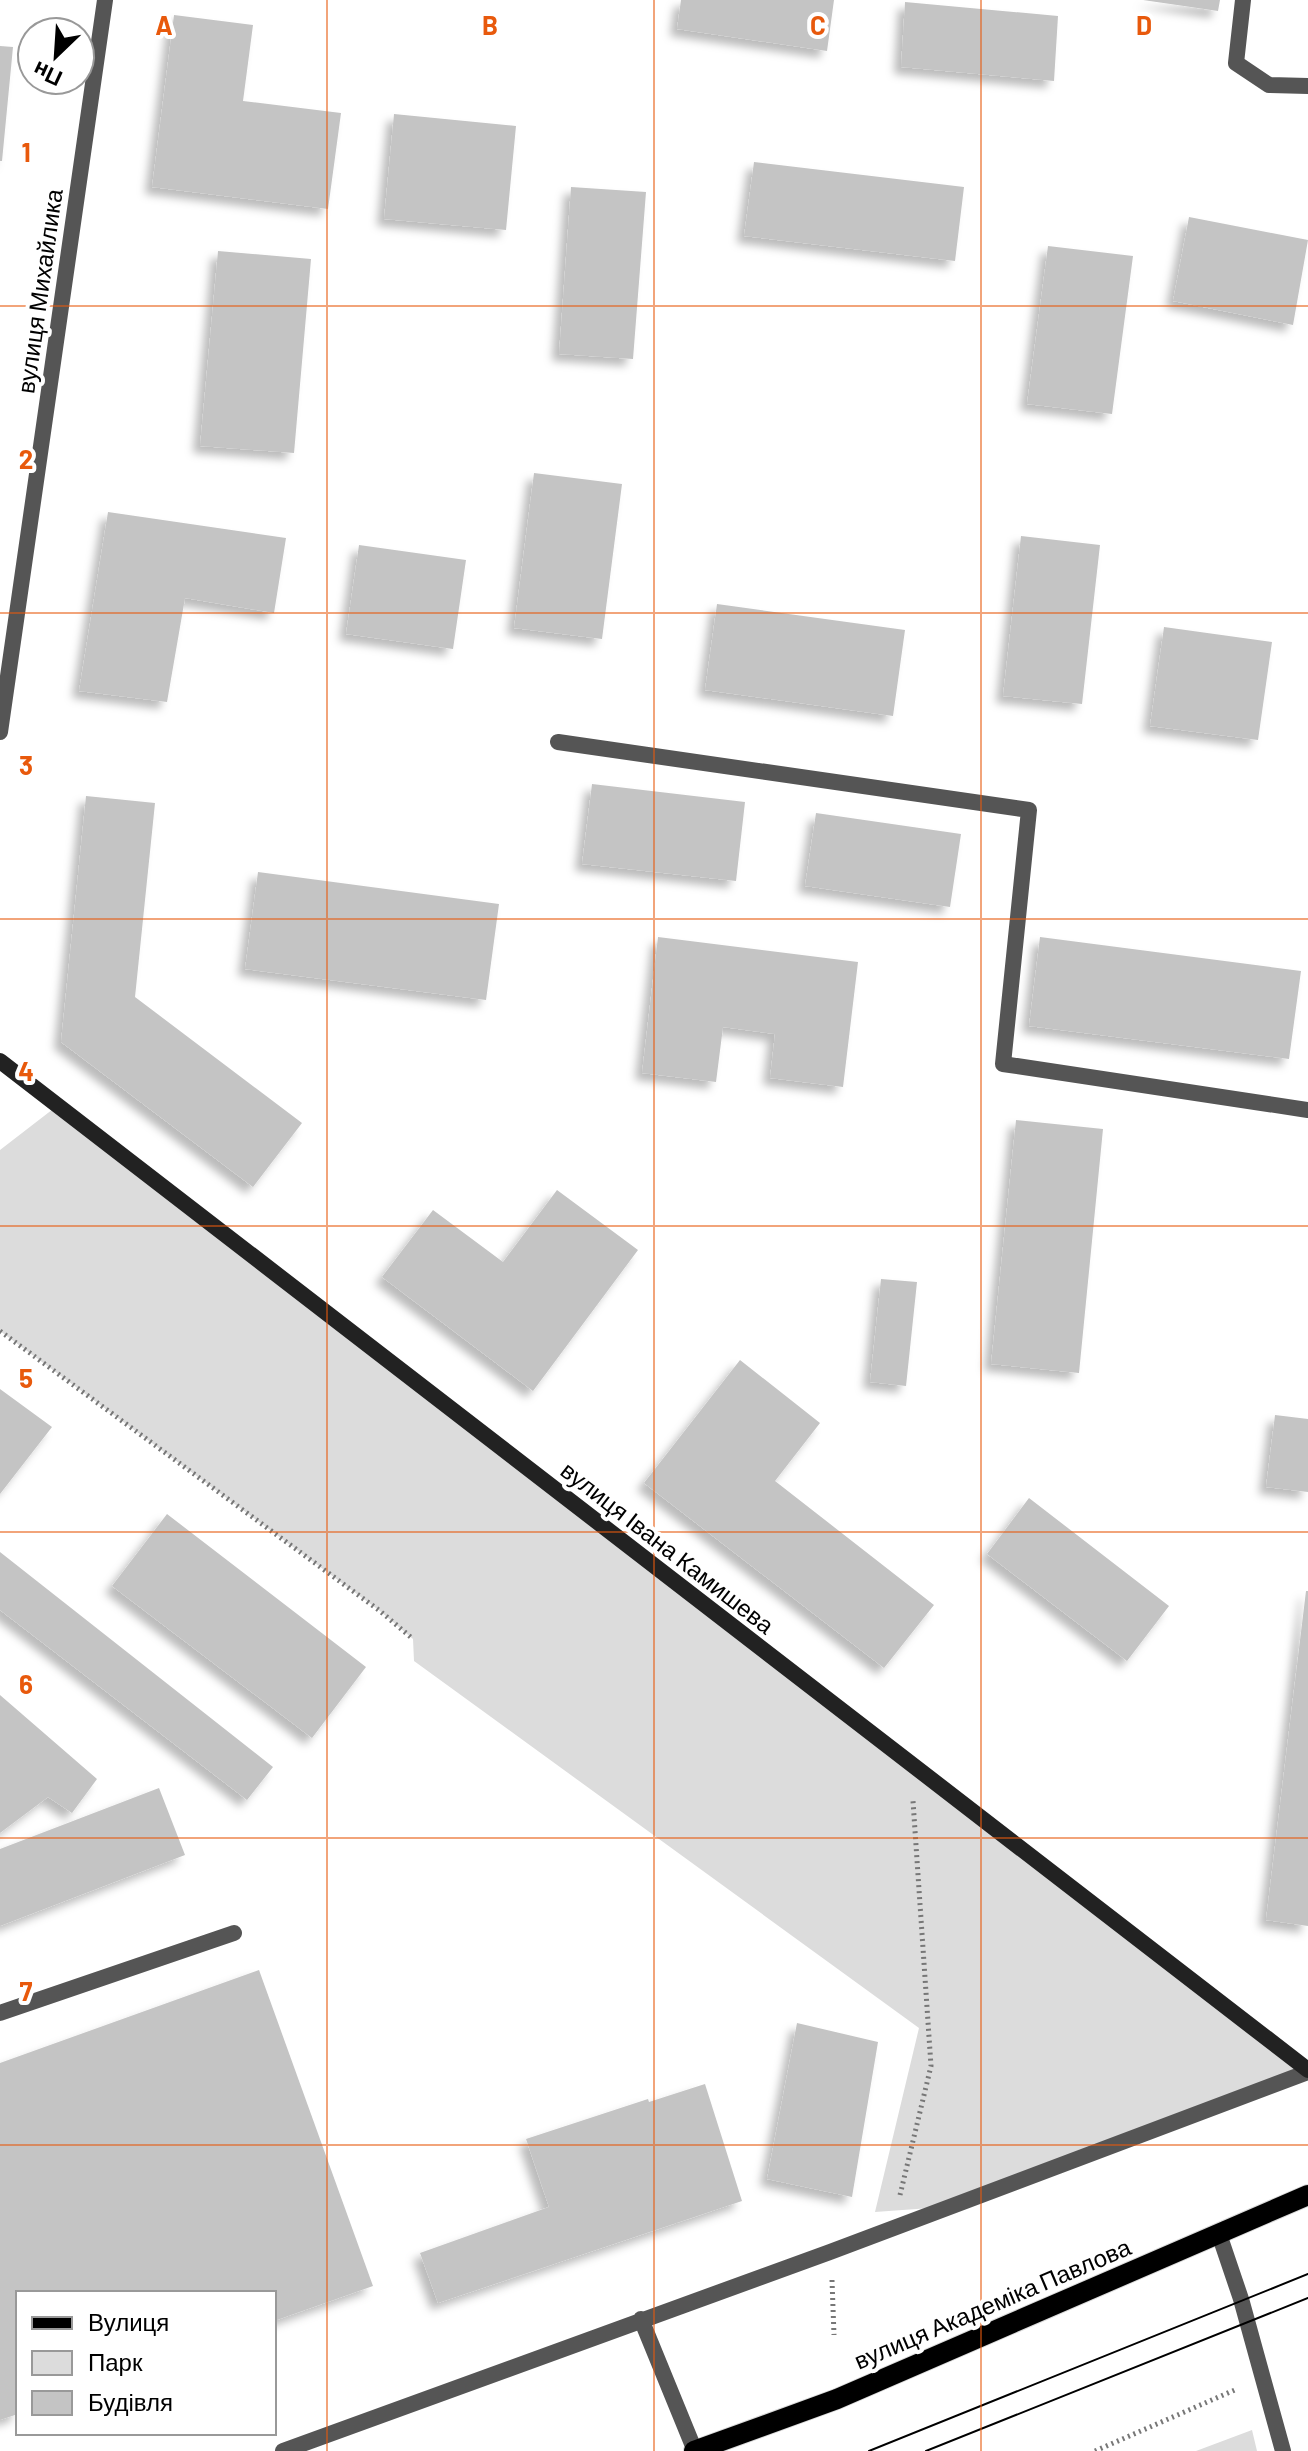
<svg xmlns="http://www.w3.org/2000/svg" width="1308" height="2451" font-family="Barlow,sans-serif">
  <defs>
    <filter id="shadow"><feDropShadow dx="-7" dy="7" stdDeviation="4" flood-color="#0004"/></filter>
  </defs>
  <rect width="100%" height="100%" fill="#fff"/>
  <!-- green -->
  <path fill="#dcdcdc" d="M57,1106L1308,2070L944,2207L875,2212L919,2028L414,1661L413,1639L380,1611L0,1331V1150Z
    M1252,2430L1257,2451H1196Z"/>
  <!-- building -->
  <path fill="#c4c4c4" filter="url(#shadow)" d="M681,0H834L827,51L677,29Z
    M1143,0H1220L1218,11Z
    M905,2L1058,16L1054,81L901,67Z
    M174,15L253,25L243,101L341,113L328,209L152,187Z
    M0,46L13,47L2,161H0Z
    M394,114L516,126L506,230L384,219Z
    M754,162L964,187L955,261L744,236Z
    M571,187L646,192L633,359L559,354Z
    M1189,217L1308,240L1293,325L1173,301Z
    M1048,246L1133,256L1112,414L1027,404Z
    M218,251L311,259L294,453L200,446Z
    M534,473L622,484L602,639L514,628Z
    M108,512L286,538L274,613L185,598L167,702L79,691Z
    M1021,536L1100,545L1082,704L1003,696Z
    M359,545L466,560L453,649L346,634Z
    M717,604L905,630L893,716L705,690Z
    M1164,627L1272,642L1258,740L1150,726Z
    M592,784L745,802L736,881L582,864Z
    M86,796L155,803L135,997L302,1123L253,1187L61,1042Z
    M816,813L961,834L950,907L805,886Z
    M258,872L499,904L486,1000L245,969Z
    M658,937L858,962L843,1087L770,1078L775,1034L723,1027L716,1082L642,1073Z
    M1040,937L1301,971L1289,1059L1029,1026Z
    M1016,1120L1103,1129L1079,1373L991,1364Z
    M557,1190L638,1250L533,1391L382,1277L433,1210L503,1262Z
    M881,1279L917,1282L906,1386L870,1382Z
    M740,1360L820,1423L775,1481L934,1605L884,1668L644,1483Z
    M0,1389L52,1427L0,1494Z
    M1275,1415L1308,1419V1492L1266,1487Z
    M1029,1498L1169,1606L1127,1661L987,1554Z
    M167,1514L366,1667L312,1738L112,1586Z
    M0,1552L273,1767L247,1800L0,1610Z
    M1306,1591H1308V1926L1266,1920Z
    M0,1695L97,1779L72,1813L48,1797L0,1833Z
    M159,1788L185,1855L0,1926V1849Z
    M259,1970L373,2286L274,2321V2293H18V2414L0,2420V2063Z
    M797,2023L878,2042L852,2197L767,2179Z
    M705,2084L742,2201L438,2303L420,2253L549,2207L526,2139L648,2099L649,2102Z"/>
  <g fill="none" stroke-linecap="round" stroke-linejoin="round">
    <!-- primary casing -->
    <g stroke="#dbdbdb" stroke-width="22">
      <path id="primary" d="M694,2451L837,2399L1308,2195"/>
    </g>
    <!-- path -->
    <path stroke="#777" stroke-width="5" stroke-dasharray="2 4" stroke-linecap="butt" d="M0,1331L380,1611L413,1639
      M900,2195L931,2066L913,1801
      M832,2280L834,2335
      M1095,2451L1237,2389"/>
    <!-- lane -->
    <path stroke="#555" stroke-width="16" d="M1243,0L1236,63L1269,85L1308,86
      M558,742L1029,810L1003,1064L1308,1110
      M0,2013L234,1933
      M641,2319L695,2451
      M283,2451L830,2252L1308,2072"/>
    <!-- street -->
    <path stroke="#555" stroke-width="16" d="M0,732L105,0
      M1219,2234L1241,2299L1283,2451"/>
    <!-- secondary -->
    <path stroke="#222" stroke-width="16" d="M0,1061L1308,2070"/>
    <!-- primary -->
    <use href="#primary" stroke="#000" stroke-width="20"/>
    <!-- tram -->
    <path stroke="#000" stroke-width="2" d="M869,2451L1308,2274
      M926,2451L1308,2298"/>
  </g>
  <!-- grid -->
  <path fill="none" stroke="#e8590c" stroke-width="2" stroke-opacity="0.55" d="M327,0V2451M654,0V2451M981,0V2451M0,306H1308M0,613H1308M0,919H1308M0,1226H1308M0,1532H1308M0,1838H1308M0,2145H1308"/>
  <g text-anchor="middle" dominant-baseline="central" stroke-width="8" stroke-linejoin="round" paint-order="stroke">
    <!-- street labels -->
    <g font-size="24" fill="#000" stroke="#fff">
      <text transform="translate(39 291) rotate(-82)">вулиця Михайлика</text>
      <text transform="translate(668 1547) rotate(38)">вулиця Івана Камишева</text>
      <text transform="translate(992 2303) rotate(-23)">вулиця Академіка Павлова</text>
    </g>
  </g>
  <g font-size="26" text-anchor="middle" font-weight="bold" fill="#e8590c" stroke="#fff" stroke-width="8" stroke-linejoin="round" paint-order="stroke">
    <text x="164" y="35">A</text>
    <text x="490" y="35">B</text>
    <text x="818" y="35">C</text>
    <text x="1144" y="35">D</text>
    <text x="26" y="162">1</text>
    <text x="26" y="469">2</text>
    <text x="26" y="775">3</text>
    <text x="26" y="1081">4</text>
    <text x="26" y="1388">5</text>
    <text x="26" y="1694">6</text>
    <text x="26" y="2001">7</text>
  </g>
  <!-- legend -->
  <rect x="16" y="2291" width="260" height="144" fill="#ffffff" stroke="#999999" stroke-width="2"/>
  <rect x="32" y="2317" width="40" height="12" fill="#000000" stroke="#999999" stroke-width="2"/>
  <text x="88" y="2331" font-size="24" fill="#000000">Вулиця</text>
  <rect x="32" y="2351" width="40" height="24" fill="#dcdcdc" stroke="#999999" stroke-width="2"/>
  <text x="88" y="2371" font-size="24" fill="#000000">Парк</text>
  <rect x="32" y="2391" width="40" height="24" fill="#c4c4c4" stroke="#999999" stroke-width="2"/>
  <text x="88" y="2411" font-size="24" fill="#000000">Будівля</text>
  <!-- north arrow -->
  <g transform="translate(56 56) rotate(205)"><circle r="38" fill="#ffffff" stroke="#999999" stroke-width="2"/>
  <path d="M0-6L14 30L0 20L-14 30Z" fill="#000000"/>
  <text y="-12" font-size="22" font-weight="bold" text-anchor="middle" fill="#000000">Пн</text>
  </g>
</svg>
